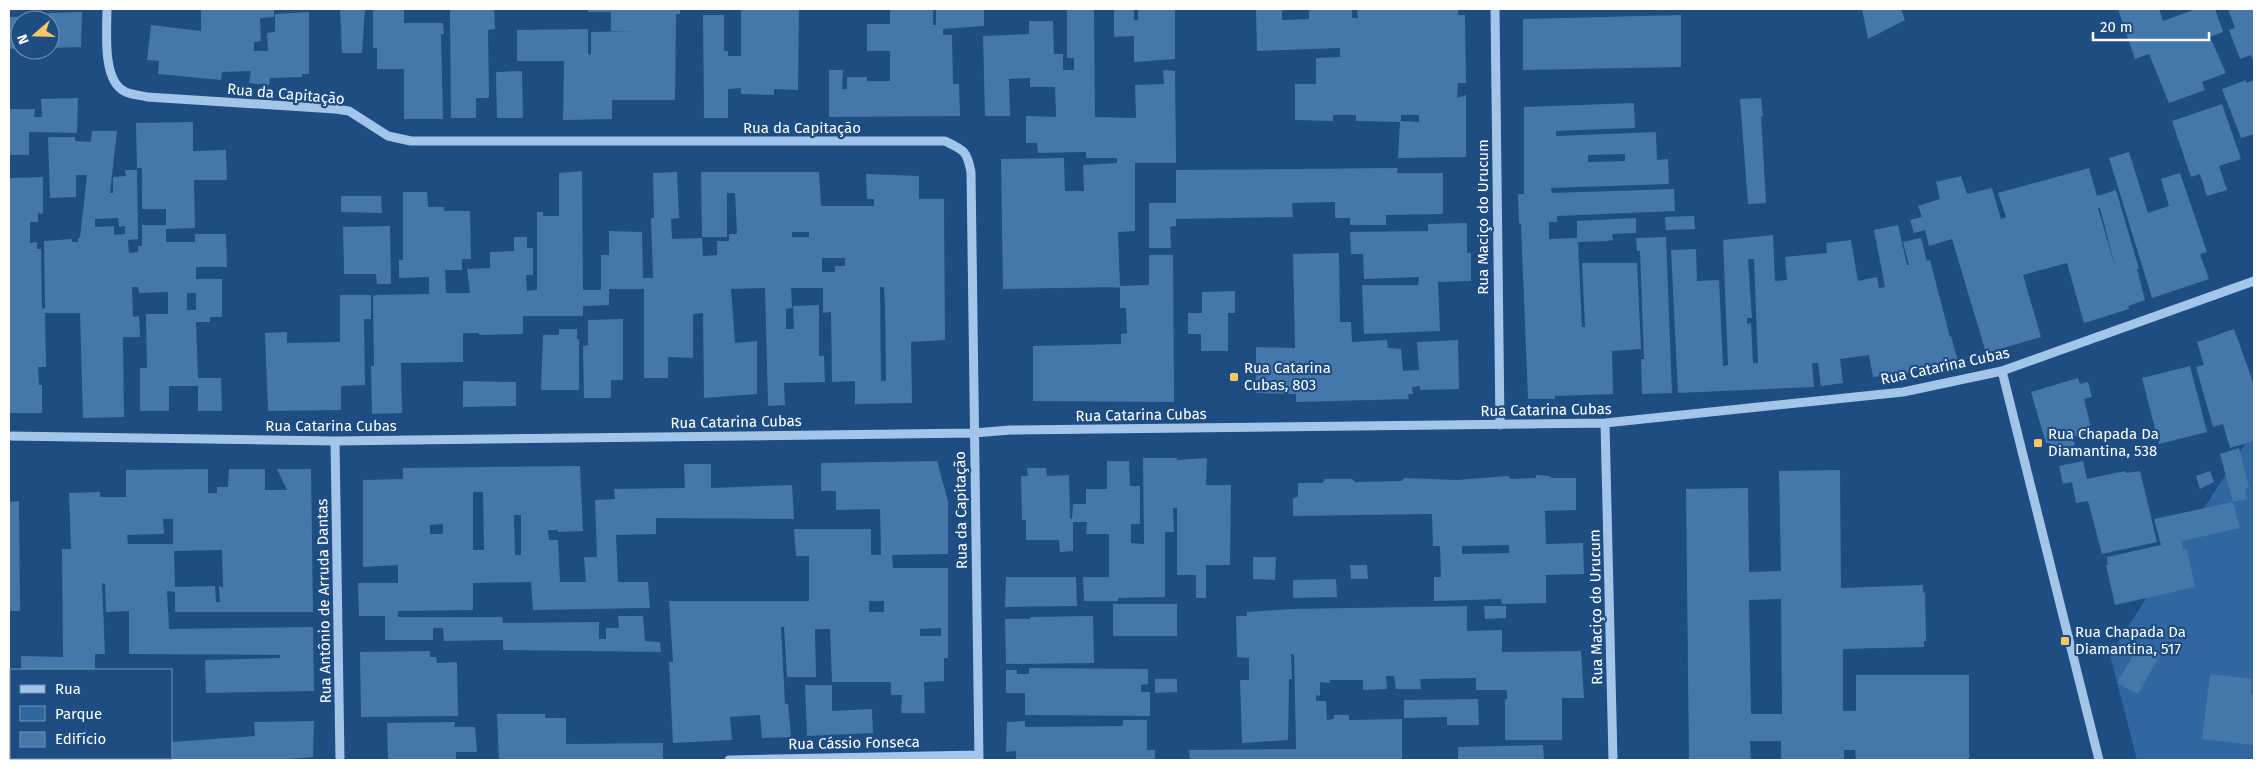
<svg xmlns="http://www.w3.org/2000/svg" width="2263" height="769" font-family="'Fira Sans',sans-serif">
  <rect width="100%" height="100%" fill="#1d4d82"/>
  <!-- green -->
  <path fill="#3167a0" d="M2254,430V760H2137L2110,655Z"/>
  <!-- building -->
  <path fill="#4677ab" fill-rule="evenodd" d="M201,9H274V17L260,18L261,41L254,42V51H268L267,33L275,32V14L309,12V74H302V77L270,78L269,85L249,83L251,71L222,72L221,80L158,74L159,61L147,60L151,25L201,31Z
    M340,9H365L362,53H342Z
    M373,9H404V23H443L444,34H441L443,119H404V69H377V48H373Z
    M450,9H494L495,29L488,30L489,98H476V118H451Z
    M588,9H680V14H676L675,100H612V119L563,120L564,61H517V30L588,29V54L591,55V32L635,31H611V12H588Z
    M741,9H799L798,90L774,89V95L741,94V88L728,89V118H704L703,15H724V51H728V56H741Z
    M890,9H933V25H936V9H984V26L943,29V35H952L953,84H959L960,116L829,117V70H843L842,89H847V77H867V81H890V51H867V24H890Z
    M1067,9H1094L1095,117L1136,118L1135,85L1164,84L1163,70L1175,71L1176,163H1135V231L1118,232L1120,287L1003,289L1001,159L1064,158L1065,191H1084L1083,165L1117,163V158H1086V152L1038,153L1037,143H1026V116L1056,117L1055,87H1030V78L1009,79L1010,116H985L983,36L1029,34V21H1053L1054,54H1063V70H1074V58H1067Z
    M1114,9H1134V20H1138V9H1175V59L1134,62V36L1114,37Z
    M1256,9H1282V20L1309,19V9H1352V18H1358L1357,9H1458V15H1465L1466,83H1458L1457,98L1466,95V157L1398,158L1400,122L1356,121V115H1333V121L1295,120V84H1316V58L1340,57V48L1257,51ZM1401,115H1419V122L1401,121Z
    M1862,9H1901L1905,20L1868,39Z
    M2118,9H2159L2163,21L2196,9H2215L2223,32L2210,37L2226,73L2202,82L2205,90L2169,103L2149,54L2135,59Z
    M2228,9H2254V62L2251,55L2240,59L2229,30L2235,28Z
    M82,12L81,47L50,48V20H20V48L9,49V17L49,16V13Z
    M1681,15V67L1523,70V19Z
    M522,71L523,118H497L496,72Z
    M2246,80V83L2254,80V134L2241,138L2222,89Z
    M78,98L77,133L29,132V155H9V109H35L34,117H42L41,99Z
    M1761,98L1763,117L1761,116L1766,203L1748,204L1740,99Z
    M1634,103L1635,128L1556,131V136L1656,132L1657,160L1668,159L1669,184L1551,188L1552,193L1674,189L1675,211L1557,216V222H1549V239L1577,238V221L1636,218V233L1612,234L1613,240L1607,241L1578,242L1582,327H1585L1582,263H1637L1641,349L1612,351L1613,394L1555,396V399H1528L1521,224L1519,223L1518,194H1524V107ZM1625,154V161L1588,162V155Z
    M2222,104L2241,159L2219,166L2227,190L2207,196L2200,174L2191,177L2172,121Z
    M193,122V151L226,150L227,180H194L195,228L166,229V242H195V234H226L227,267H196V279H222V317H210V322H196L198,378H221L222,411H198V386H169V411H140V368H147L146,314H168V292L139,293L138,287H132L133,317L139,316L140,337H123L124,417L83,418L80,313H45L46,367H38L39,385H42V413H9V178L43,177V214L38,213V222H30V243L37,242V249H41L42,309L45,308L44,241L72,239V242H78V238H80L87,175H76V197L50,198L48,137H75V141L91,142L92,131H117L110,193H113V177L126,176L125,170H137L138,239L128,240L129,253L138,252V246H142V225H166V209H142V168H137L136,123ZM118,218L119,227L125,226V234L114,235V226L95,227V219ZM187,293H196V310H187Z
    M2129,152L2148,213L2169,206L2161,179L2180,173L2207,252L2200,254L2209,279L2152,298L2109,158Z
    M1398,168L1397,173H1443V214L1386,215V225H1350V218H1335V202L1292,203L1293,217L1176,219V226L1170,227L1171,248H1149V203H1176V170Z
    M2089,168L2097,196L2116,190L2139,269H2137L2145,300L2128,306L2129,309L2084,323L2067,263L2023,275L2041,337L1986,353L1952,239L1929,246L1925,230L1914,233L1910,220L1922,217L1918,206L1940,199L1936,182L1961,176L1967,194L1992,188L2001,219L2006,217L1998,193ZM2098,208H2100L2116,270Z
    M582,171L583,290H601V255H609V231L642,232L643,278H653L651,218H654L653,173L677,172L679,218L671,219L672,239L702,238L703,256L717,255V241H729V234H737L735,193H727V237H702L701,172H819L821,206H874V199H867L866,174L919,176V199H944L945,340L911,342L912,403L855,404V381L832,382L831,312L823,313V288H791L792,308L786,309V329H794L793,306L819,305V356H824L825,382L784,383L785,405L768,406L765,288L731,289L735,343L757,341V394L704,398L703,313L693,314V358L668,357V378H644V289H609V305L583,306V316H523V334L479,335V333H463V362L401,363L402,413L372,414L371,366H374L373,297L376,295L429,294V277L399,278V260H403V192H427L428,207H444V211H470L471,259H462V270H445L446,293H470L467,269L490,268V252L514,251V237H527V248H533V275H526L527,291L537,290V212H543V216H559V173ZM792,232H809V237H792ZM822,258H845V266H835V272H822ZM880,287H884L885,306L886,381H881Z
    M341,196H381L382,213L341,212Z
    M1694,216L1695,229L1666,230L1665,217Z
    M1467,223V253H1471V281L1438,282L1440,331L1364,334L1362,285H1418L1419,277L1364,279L1363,254H1351L1350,232L1428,231V224Z
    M1898,225L1907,265H1909L1903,242L1921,238L1927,261L1930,260L1950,337L1951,336L1958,361L1902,374L1901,373L1873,377L1869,355L1840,359L1843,383L1821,386L1818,363H1812L1814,387L1678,393L1671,250L1696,249L1697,281L1719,280L1723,366L1728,365L1723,240L1773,235L1775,281L1787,280L1785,257L1827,253L1826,243L1851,240L1858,281L1877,277L1879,288L1885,287L1874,230ZM1748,259H1754L1758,363H1753L1751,323L1747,324V318H1752Z
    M390,226L391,284H377L376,274H344L343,227Z
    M1666,237L1672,393L1642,394L1641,359H1644L1640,251H1637L1636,238Z
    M1339,253L1340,322H1351L1352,342L1387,340L1388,348L1401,349L1403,371L1419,370L1417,342L1458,340L1459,389L1420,390V386L1412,387L1413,394H1408L1409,399L1296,402V394L1256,393V347L1295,348L1293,254Z
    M1149,255H1173L1174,402L1033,401V346L1121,344V334L1127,333L1126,308H1120V286L1149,285Z
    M1235,291V313H1228V351H1201V334H1188V313H1202V292Z
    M340,295H371V319H364L365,385L341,386V410L268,411L265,333L287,332V343L340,342Z
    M623,319V380H611V398H584L583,346L588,345V320Z
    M559,329H577V339H579V390H541L543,335H559Z
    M2234,329L2254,385V441L2230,448L2223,424L2213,427L2196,367L2204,365L2197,342Z
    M2190,366L2207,432L2159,444L2142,378Z
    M2078,378L2080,384L2088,382L2092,397L2084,399L2092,432L2072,437L2075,445L2063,449L2062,445L2052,447L2050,443H2046L2031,392Z
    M463,381L516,382V406L463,407Z
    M2239,448L2249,488L2245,489L2247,499L2233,502L2220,454Z
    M1143,458H1177V460L1207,458L1206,485H1231L1230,565H1206V598H1196V575H1177V508H1173L1174,532H1165V597L1118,598V601H1084L1083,577H1109V534H1086L1087,522H1073V551L1060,552L1059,540H1026V520H1022L1021,476H1028L1027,468H1046L1047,476L1069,475L1070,518L1072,519L1073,504H1086V489H1107V461H1129L1130,486H1140V524H1131V543L1144,544Z
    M937,461L948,501V554L892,555L893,568H948V658H944V681L924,682L925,713H901L902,695H891V682H832L830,629H815L816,677H787L784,627H781L785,704H788L791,737L762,738L760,715L730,717L732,740L673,743L669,662H673L669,601H809V556H796L794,529H871V555H881L880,509L836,510V491H821V463ZM869,601H884V612H869ZM941,628V636H920V629Z
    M2083,461L2087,479L2125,471L2126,473L2140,471L2157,542L2102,554L2088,501L2076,503L2072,482L2063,484L2059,466Z
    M684,464H711V488L792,485L794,519L656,518V534L616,535L618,582H648L650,608L533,610L531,582L473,583V610L398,611V617H502L503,623L599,622V639H606V628H619L618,616H643L645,641L660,642L661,652L503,650V640L444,641L443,628H433V640H385V616H359L358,583H398V565L363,567V480L403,479V468L580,466L583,531L558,532V530H548L549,540H558L560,582H586L584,557H597L595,500L615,499L614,489L685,488ZM473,492H483L484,550H473ZM514,515H521V555H515ZM443,524V534H430V525Z
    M208,469V493H217V487H228L229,469H265V490H287L277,469H311L313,612H175V592L167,591L169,629L313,627L314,691L206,693L205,660L280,658V655L129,654V611L106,612L105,584L102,583L105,654H95V670H21V656L63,657L62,549H71L69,493L100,492V497H126V470ZM163,519H173V544H128L127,535L164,534ZM222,550L223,587L219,586L220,602H216L215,586L175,587L174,551Z
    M1840,470L1841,588L1923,585V592L1925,593L1926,641H1924V647L1843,649V711H1856V675H1969V760H1856L1855,750H1844V760H1781V741H1750L1751,760H1689L1686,489L1748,488L1749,572L1781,571L1779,471ZM1781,599L1782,714H1751L1749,600Z
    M2210,471L2214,482L2200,489L2196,476Z
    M1536,475L1549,476L1552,478H1576V510L1545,511L1546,544L1583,543L1584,574L1546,575V603L1502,604L1501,599L1434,601V577H1441L1440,546H1433L1432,514L1293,516V498L1298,497V483H1322L1325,479H1352L1355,482L1402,481L1404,478L1457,480L1508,476L1511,479L1536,478ZM1509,545V553L1462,554V546Z
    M19,501L20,611H9V502Z
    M2233,502L2240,528L2182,541L2183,549H2187L2195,587L2115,605L2106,565H2108L2107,557L2161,545L2154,519Z
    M1253,557H1276L1275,580L1253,579Z
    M1350,565H1367L1368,579H1351Z
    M1006,577H1076L1077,606L1005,607Z
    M1336,579L1337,597L1293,598V580Z
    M1113,604H1177V636H1113Z
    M1467,606V631L1502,630V652L1581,651L1584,698H1562V740H1505V699H1507V690H1476V678L1420,679L1421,689H1396L1394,676H1386L1387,689L1363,690V680H1329L1330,683L1320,682V696L1316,695V701H1326L1327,720L1334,719V715H1349V720L1402,719V760H1190L1189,750L1296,749L1294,655L1291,654L1292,679H1289L1288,740L1242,743L1240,680H1249V658L1237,657L1236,616H1247V612L1293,609Z
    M1484,606H1506V618L1485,619Z
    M1093,616L1094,663L1006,664L1005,619H1030V617Z
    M2141,642L2161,653L2138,694L2117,683Z
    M430,651V657H436L437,663L457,662L458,716L361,717L360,652Z
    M1029,668L1148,669V684L1141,685V692H1150V716L1025,715V693H1006V670H1017V674H1029Z
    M2210,674L2252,679L2250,693H2254V745L2202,739Z
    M1155,679H1177V692L1155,693Z
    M805,685H832V711L872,709L873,733L807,736Z
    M1478,699L1479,725H1447V717L1404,718V700Z
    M497,714H545V718H566V744L663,743V760H499Z
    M1123,720H1147V750H1155V760H1016V751L1006,752L1007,722L1025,721V727L1123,726Z
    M314,721L313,757L277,760H125V758H171V742L255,736L254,722Z
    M455,722L454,727H475L477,752H456V760H388L387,723Z
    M1543,745L1544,760H1458V747Z"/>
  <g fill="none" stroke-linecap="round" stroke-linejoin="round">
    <!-- minor -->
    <path stroke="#a3c5e9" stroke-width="9" d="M107,9C107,31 102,79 124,91C130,95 140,95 147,97L335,109L349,111L388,136L411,141H945C964,150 967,151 971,172L979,760
      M1495,9L1500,425
      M2002,371L2099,760
      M1605,423L1613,760
      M9,436L335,441L974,433L1010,430L1605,423L1903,392L2002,371L2254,281
      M335,441L340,760
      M729,760L979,755"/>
  </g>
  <!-- markers -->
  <g fill="#f9c862" stroke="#1d4d82" stroke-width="2">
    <rect x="1229" y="372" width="10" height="10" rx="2.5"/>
    <rect x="2033" y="438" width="10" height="10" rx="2.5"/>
    <rect x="2060" y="636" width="10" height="10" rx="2.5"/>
  </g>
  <g text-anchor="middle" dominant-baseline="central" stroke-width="4.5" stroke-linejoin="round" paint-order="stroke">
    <!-- street labels -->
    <g font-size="15" fill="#fff" stroke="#1d4d82">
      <text transform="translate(286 94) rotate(5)">Rua da Capitação</text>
      <text x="802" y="128">Rua da Capitação</text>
      <text transform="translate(1483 217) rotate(-90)">Rua Maciço do Urucum</text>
      <text transform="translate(1945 366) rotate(-12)">Rua Catarina Cubas</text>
      <text transform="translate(1546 410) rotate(-1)">Rua Catarina Cubas</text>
      <text transform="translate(1141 415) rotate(-1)">Rua Catarina Cubas</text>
      <text transform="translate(736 422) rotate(-1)">Rua Catarina Cubas</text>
      <text x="331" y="426">Rua Catarina Cubas</text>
      <text transform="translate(961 510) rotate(-91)">Rua da Capitação</text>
      <text transform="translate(324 601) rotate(-91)">Rua Antônio de Arruda Dantas</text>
      <text transform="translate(1596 607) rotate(-91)">Rua Maciço do Urucum</text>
      <text transform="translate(854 743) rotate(-1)">Rua Cássio Fonseca</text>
    </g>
    <!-- poi labels -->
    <g font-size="15" fill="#fff" stroke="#1d4d82" text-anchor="start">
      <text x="1244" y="368">Rua Catarina<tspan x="1244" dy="17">Cubas, 803</tspan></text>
      <text x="2048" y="434">Rua Chapada Da<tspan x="2048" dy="17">Diamantina, 538</tspan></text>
      <text x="2075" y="632">Rua Chapada Da<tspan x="2075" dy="17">Diamantina, 517</tspan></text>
    </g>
  </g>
  <!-- border -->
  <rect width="2263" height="769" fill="none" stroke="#ffffff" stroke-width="20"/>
  <!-- legend -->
  <rect x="10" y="669" width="162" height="90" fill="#1d4d82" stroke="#7794b4"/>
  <rect x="20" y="685" width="25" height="8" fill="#a3c5e9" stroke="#7794b4"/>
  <text x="55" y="694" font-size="15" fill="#ffffff">Rua</text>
  <rect x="20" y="706" width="25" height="15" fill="#3167a0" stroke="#7794b4"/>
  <text x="55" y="719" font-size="15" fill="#ffffff">Parque</text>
  <rect x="20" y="732" width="25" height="15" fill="#4677ab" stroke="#7794b4"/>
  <text x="55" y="744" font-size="15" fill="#ffffff">Edifício</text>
  <!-- north arrow -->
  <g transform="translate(35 35) rotate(250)"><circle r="24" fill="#1d4d82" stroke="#7794b4"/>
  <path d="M0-4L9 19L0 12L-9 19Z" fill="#f9c862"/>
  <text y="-8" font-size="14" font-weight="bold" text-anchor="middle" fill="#ffffff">N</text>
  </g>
  <!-- scale -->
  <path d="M2093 32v8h116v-8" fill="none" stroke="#ffffff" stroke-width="2.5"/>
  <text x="2100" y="32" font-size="15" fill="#ffffff" stroke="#1d4d82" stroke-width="4" paint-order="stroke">20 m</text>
</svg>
